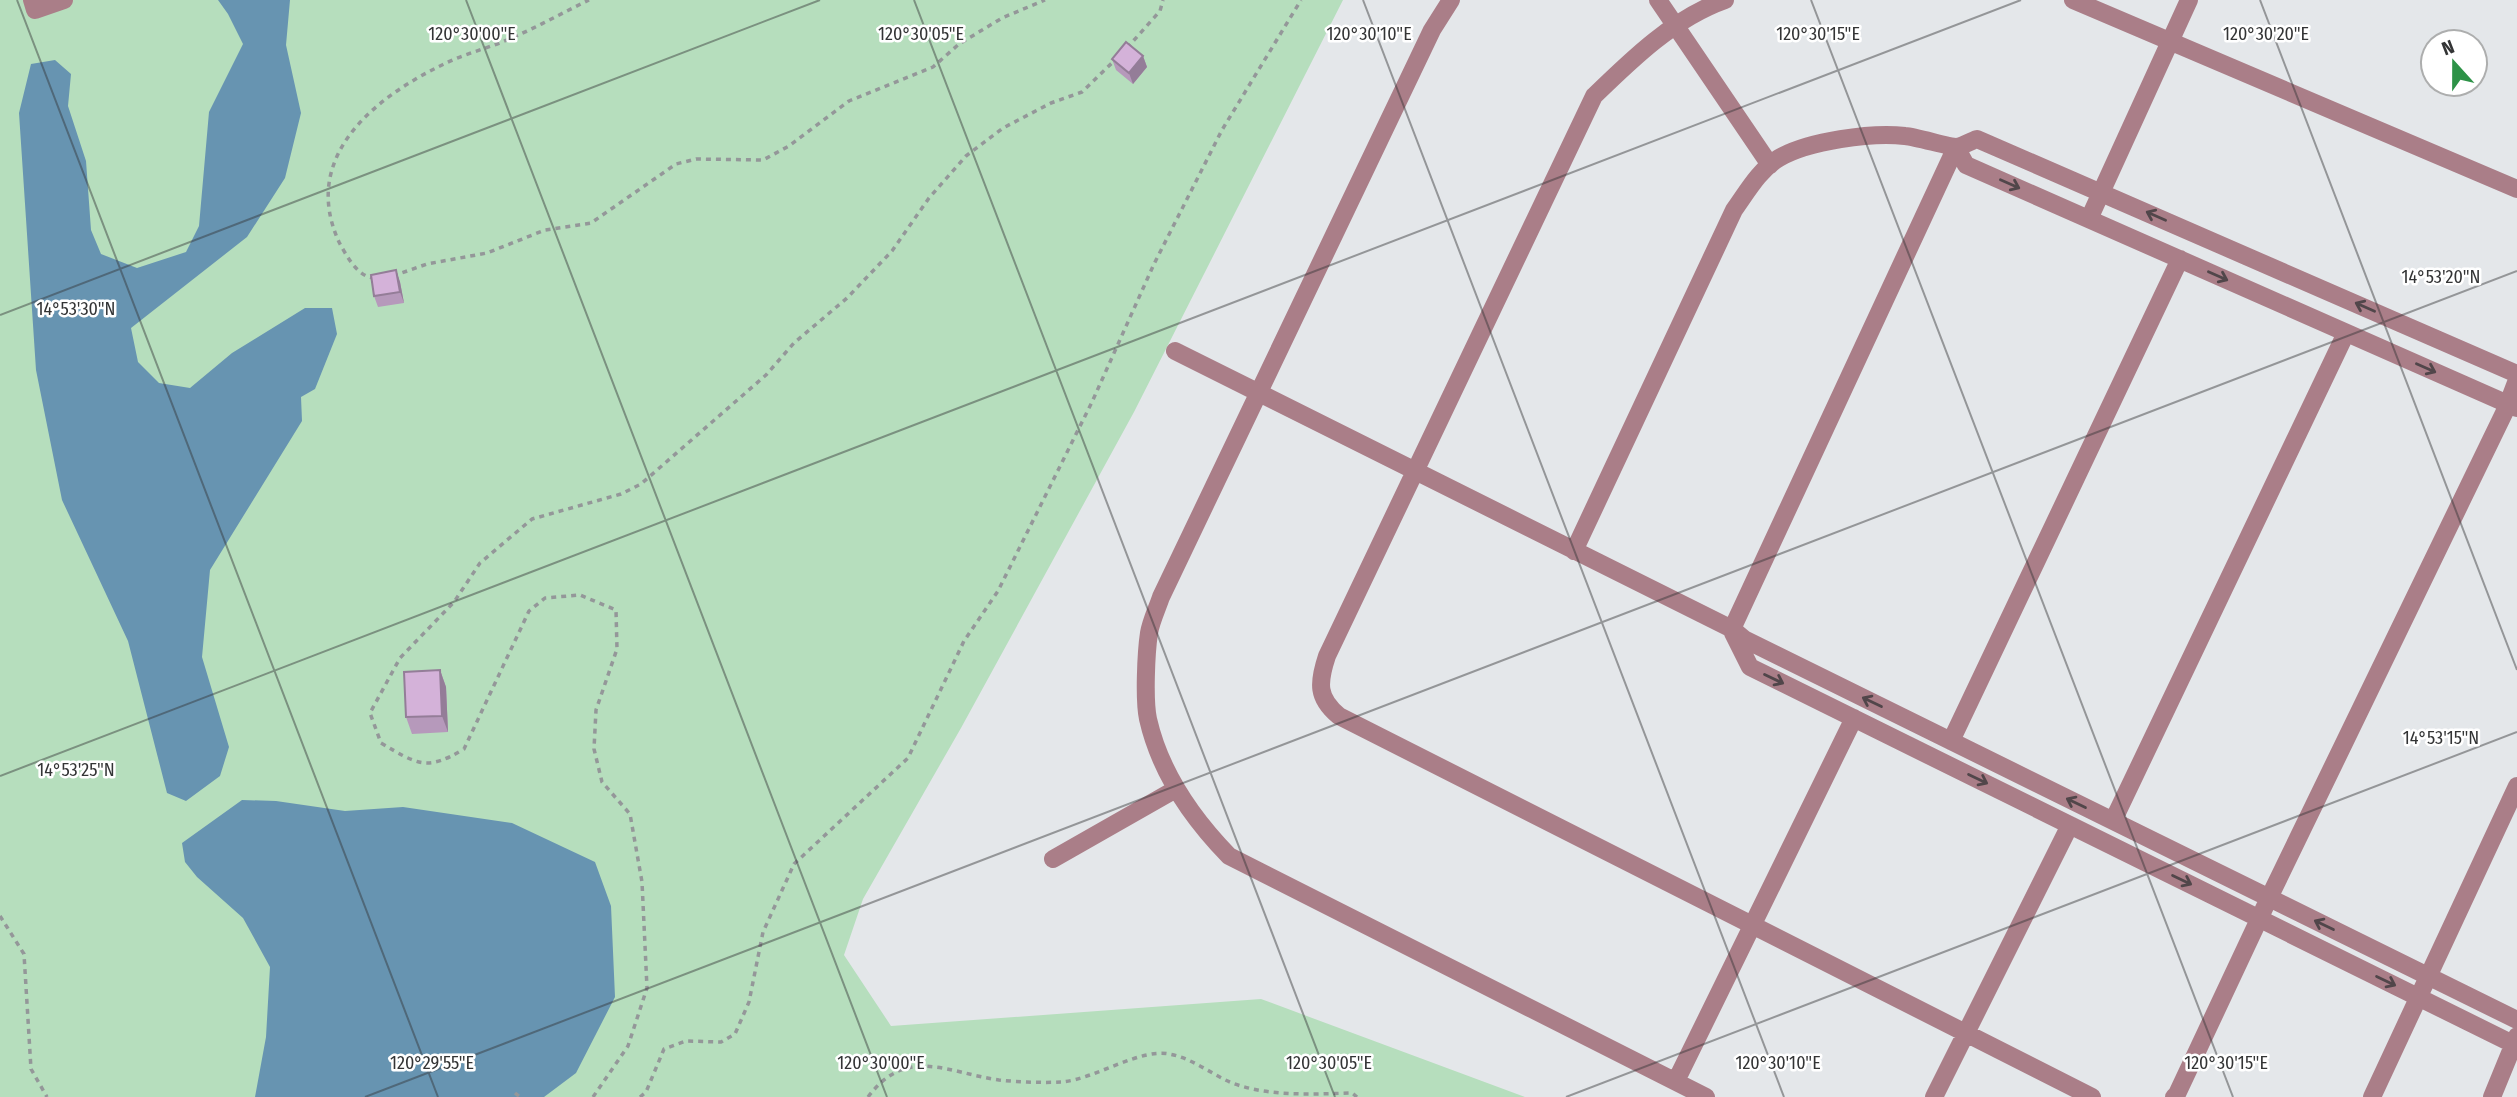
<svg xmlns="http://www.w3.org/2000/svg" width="2517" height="1097" font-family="'Fira Sans Condensed',sans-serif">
  <rect width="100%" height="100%" fill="#e4e7ea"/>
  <!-- green -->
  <path fill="#b6debd" d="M0,0H1343L1134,412L961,728L863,899L844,955L891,1026L1261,999L1525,1097H0Z"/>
  <!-- water -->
  <path fill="#6794b1" d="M218,0H290L286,45L301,113L285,178L247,237L131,328L138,362L159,383L190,388L232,353L305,308H332L337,334L315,389L301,397L302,421L210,570L202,657L229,747L220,776L186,801L167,793L128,641L62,500L36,370L19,113L31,64L55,60L71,74L68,106L86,161L91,230L101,254L137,268L186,252L199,226L209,112L243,44L228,14Z
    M242,800L276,801L345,811L403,807L512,823L595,862L611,906L615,997L576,1073L544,1097H255L266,1037L270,967L243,918L197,877L185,862L182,843Z"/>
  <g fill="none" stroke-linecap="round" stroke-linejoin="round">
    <!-- path -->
    <path stroke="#949799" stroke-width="3.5" stroke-dasharray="5 5" stroke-linecap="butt" d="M1127,48L1160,11L1163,0
      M393,276L427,264L487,253L545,230L591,223L676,164L696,159L763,160L789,146L849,101L933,67L959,44L1002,18L1045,0
      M375,278C358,278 346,255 339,242C300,157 374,98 442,65C461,55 482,50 502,42C532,30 560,14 589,0
      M0,916L24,954L31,1069L47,1097
      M515,1093L520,1097
      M593,1097L628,1046L647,988L642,882L630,814L602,782L594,749L596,710L617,649L616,610L580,595L545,598L529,611L464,749C426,772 417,764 381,743L370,713L400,658L454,602L480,563L532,519L621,494L641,484L766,375L794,343L847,298L892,251L929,198L966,156L1003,128L1051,103L1082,92L1114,61
      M640,1097L646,1092L664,1049L686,1041L721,1042L735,1034L749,1002L763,932L794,864L908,758L964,641L998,591L1092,402L1154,264L1222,130L1301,0
      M868,1097C907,1045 948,1073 999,1080C1019,1082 1043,1083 1062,1082C1095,1079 1140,1048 1169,1054C1192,1058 1211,1074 1232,1083C1270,1097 1311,1094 1352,1093L1357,1097"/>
    <!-- minor -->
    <path stroke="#aa7e88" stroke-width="18" d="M32,0L35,10L64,0
      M1451,0L1432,30L1161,597C1157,609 1151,621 1149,633C1146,653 1144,700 1148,719C1160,772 1192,818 1229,856L1706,1097
      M1658,0L1770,165
      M1725,0C1674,18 1632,59 1594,96L1327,656C1318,683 1317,698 1339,716L2092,1097
      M2073,0L2517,189
      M1956,147L1966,165L2517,408
      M2089,219L2189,0
      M1175,351L1732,629L1744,639L2517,1020
      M1574,551L1734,210C1747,192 1759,170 1779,158C1808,141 1872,132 1905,136C1917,137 1949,147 1957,147C1963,146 1971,141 1977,139L2517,374
      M1732,629L1956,147
      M1733,633L1750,667L2513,1044
      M1951,741L2180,259
      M2113,821L2346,333
      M1053,859L1176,789
      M1676,1081L1854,718
      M1934,1097L2070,825
      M2174,1097L2177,1094L2269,898L2506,409L2517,380
      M2372,1097L2517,786
      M2492,1097L2517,1036"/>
  </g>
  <!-- wall -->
  <path fill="#b699bb" d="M1143,56L1147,67L1133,84L1116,70L1112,59Z
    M396,270L400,282L404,303L378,307L374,296Z
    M440,670L446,687L448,732L412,734L406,717Z"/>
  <!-- shaded-wall -->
  <path fill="#947d98" d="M1143,56L1147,67L1133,84L1129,73Z
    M396,270L400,282L404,303L400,292Z
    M440,670L446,687L448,732L442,716Z"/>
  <!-- building -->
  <path fill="#d4b2d9" stroke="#947d98" stroke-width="2" d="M1126,42L1143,56L1129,73L1112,59Z
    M396,270L400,292L374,296L371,275Z
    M440,670L442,716L406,717L404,672Z"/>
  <!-- one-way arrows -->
  <defs><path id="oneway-shaft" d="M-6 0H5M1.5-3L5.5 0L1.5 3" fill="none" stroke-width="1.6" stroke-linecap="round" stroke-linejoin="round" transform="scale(1.75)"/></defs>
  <g stroke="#51464a">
    <use href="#oneway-shaft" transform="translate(2010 184) rotate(24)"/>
    <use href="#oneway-shaft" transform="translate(2156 216) rotate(-156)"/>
    <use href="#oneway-shaft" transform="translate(2218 276) rotate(24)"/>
    <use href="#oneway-shaft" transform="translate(2365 307) rotate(-156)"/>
    <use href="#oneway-shaft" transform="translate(2426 368) rotate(24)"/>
    <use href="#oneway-shaft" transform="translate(1774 679) rotate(26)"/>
    <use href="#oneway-shaft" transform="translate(1872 702) rotate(-154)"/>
    <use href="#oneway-shaft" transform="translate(1978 779) rotate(26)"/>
    <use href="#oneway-shaft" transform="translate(2076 803) rotate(-154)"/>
    <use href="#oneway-shaft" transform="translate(2182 880) rotate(26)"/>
    <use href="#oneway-shaft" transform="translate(2324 925) rotate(-154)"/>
    <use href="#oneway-shaft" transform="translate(2386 981) rotate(26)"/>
  </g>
  <!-- ticks -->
  <path fill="none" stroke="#333435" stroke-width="2" stroke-opacity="0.45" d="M17,0L438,1097M466,0L887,1097M914,0L1335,1097M1363,0L1784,1097M1811,0L2233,1097M2260,0L2517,670M0,315L820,0M0,776L2021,0M365,1097L2517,271M1566,1097L2517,732"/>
  <g font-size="18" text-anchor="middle" fill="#333435" stroke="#fff" stroke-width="5" stroke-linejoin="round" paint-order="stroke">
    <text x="472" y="40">120°30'00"E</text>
    <text x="921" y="40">120°30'05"E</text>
    <text x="1369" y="40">120°30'10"E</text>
    <text x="1818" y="40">120°30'15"E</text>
    <text x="2266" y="40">120°30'20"E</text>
    <text x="2441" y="283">14°53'20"N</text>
    <text x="76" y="315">14°53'30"N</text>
    <text x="2441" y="744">14°53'15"N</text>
    <text x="76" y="776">14°53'25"N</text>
    <text x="432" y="1069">120°29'55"E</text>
    <text x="881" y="1069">120°30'00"E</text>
    <text x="1329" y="1069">120°30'05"E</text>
    <text x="1778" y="1069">120°30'10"E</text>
    <text x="2226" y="1069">120°30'15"E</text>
  </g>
  <!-- north arrow -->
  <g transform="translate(2454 63) rotate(339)"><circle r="33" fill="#ffffff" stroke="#adaeae" stroke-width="2"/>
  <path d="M0-5L12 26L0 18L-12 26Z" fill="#2d9247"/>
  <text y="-10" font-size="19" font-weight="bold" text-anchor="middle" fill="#333435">N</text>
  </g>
</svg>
